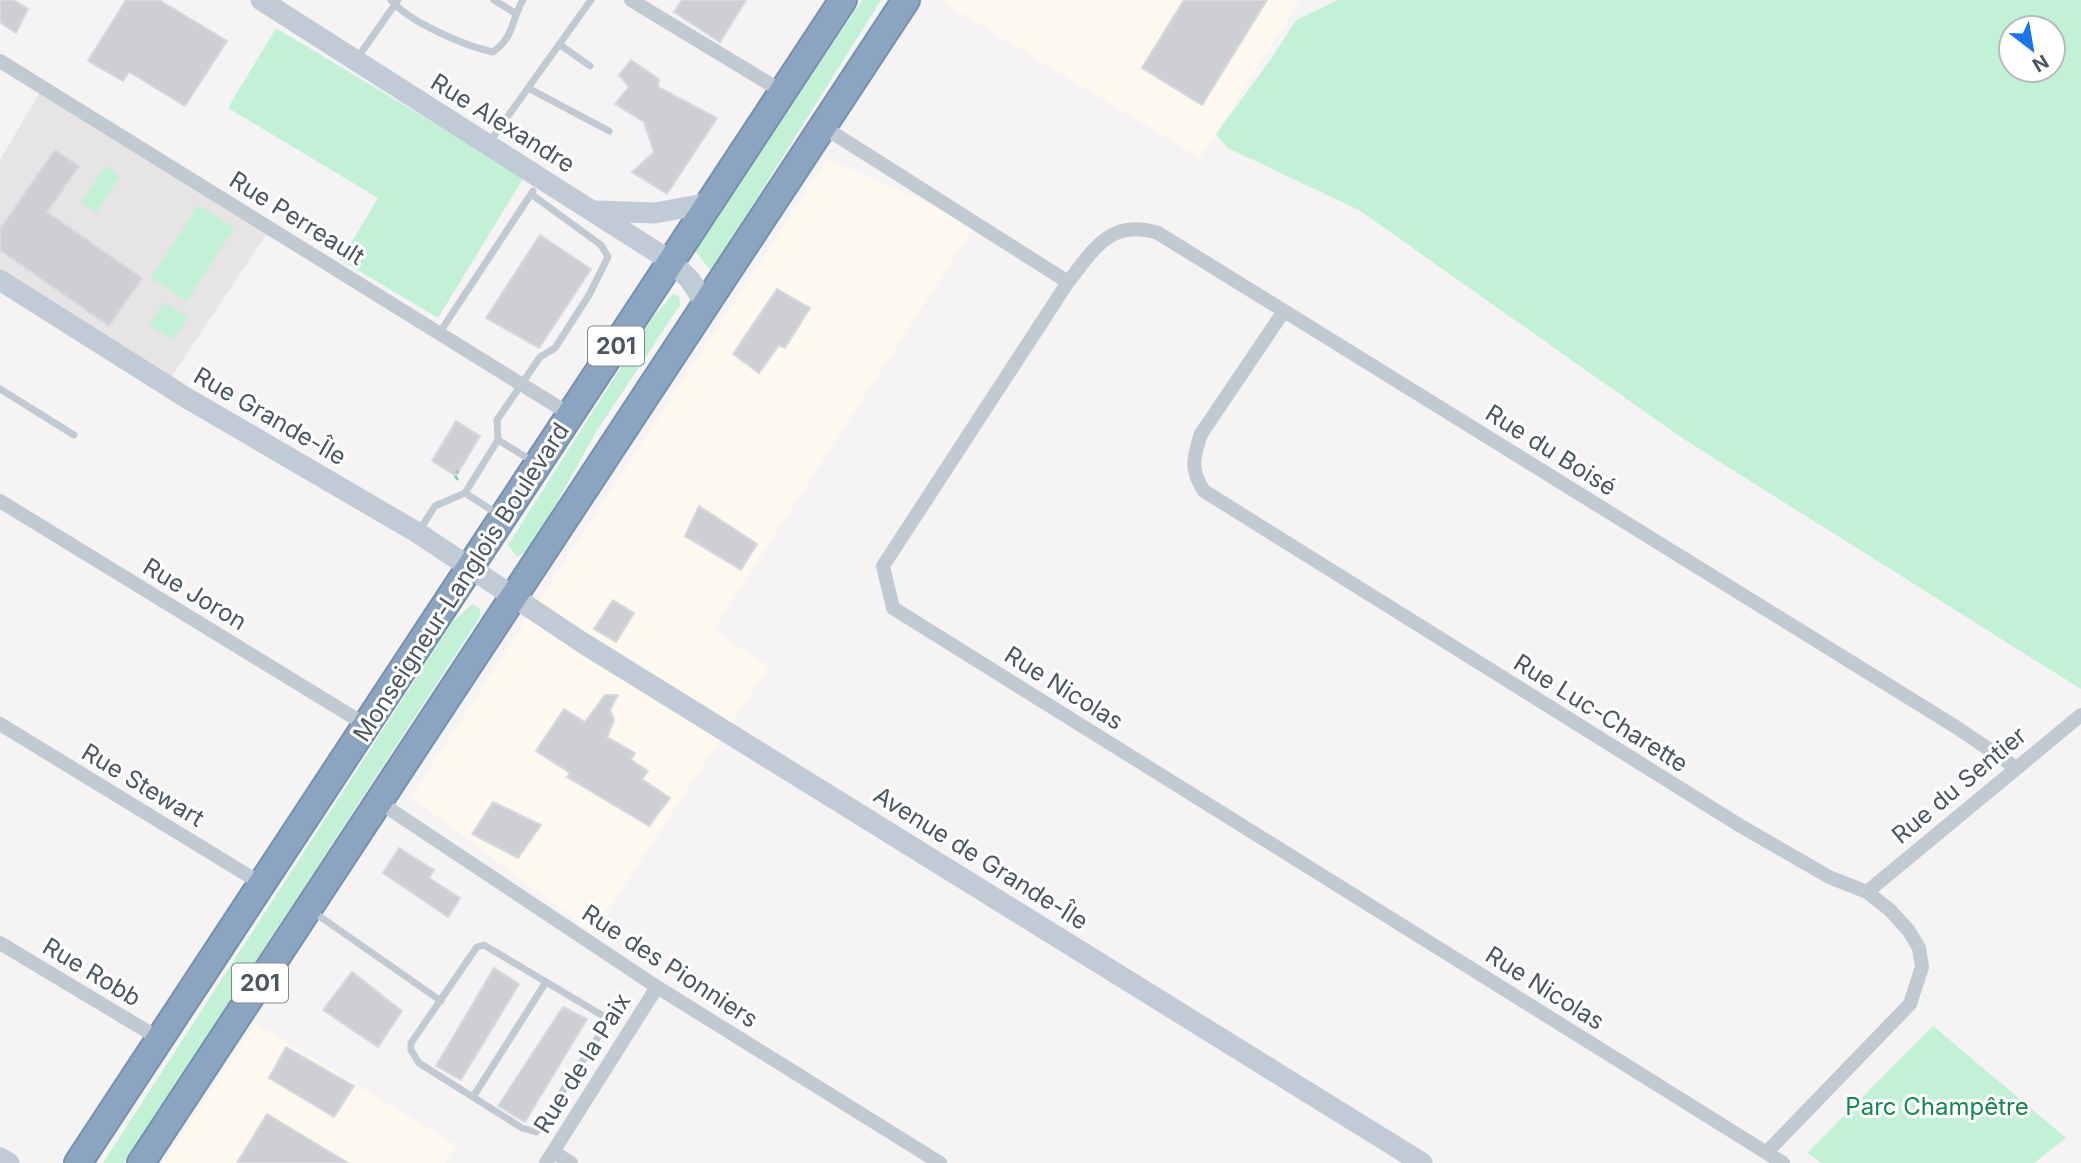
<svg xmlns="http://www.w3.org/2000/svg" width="2081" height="1163" font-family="Inter,sans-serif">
  <rect width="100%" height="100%" fill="#f5f3f3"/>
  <!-- commercial -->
  <path fill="#fdf9ef" d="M939,0H1300L1200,158Z
    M827,159L976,224L713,630L769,666L593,933L411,797Z
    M255,1023L456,1145L445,1163H163Z"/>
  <!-- education -->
  <path fill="#e6e4e5" d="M43,87L270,229L166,385L0,280V160Z"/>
  <!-- green -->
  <path fill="#c3f1d5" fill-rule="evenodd" d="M862,0H881L711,271L695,251Z
    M1338,0H2081V689L1682,438L1359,210L1228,148L1216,134L1271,59L1296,20ZM2011,28H2053V70H2011Z
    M276,28L524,177L438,318L341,260L378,198L228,108Z
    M105,166L120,176L96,213L81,203Z
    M198,205L234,228L187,301L151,278Z
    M673,294L679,296L680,305L596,432L532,547L517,557L508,545L651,320Z
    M164,302L188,317L173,340L149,325Z
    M472,604L480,609V617L124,1163H103L452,623Z
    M1933,1026L2066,1138L2034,1163H1822L1807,1153Z"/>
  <!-- building -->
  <path fill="#cdcfd5" stroke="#d7d9de" stroke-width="2" d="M0,0H13L28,9L16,33L0,22Z
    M126,0H159L227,41L185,106L129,72L123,81L88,61Z
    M682,0H746L720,42L674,12Z
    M1184,0H1267L1202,105L1142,68Z
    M631,60L659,79L658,87L717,118L667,194L632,172L654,152L644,122L615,104L629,87L619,75Z
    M55,150L79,166L47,212L142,278L109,326L0,250V229Z
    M540,235L591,269L539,348L486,318Z
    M777,289L810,308L785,348L779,345L759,373L733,354Z
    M456,421L480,436L456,476L432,461Z
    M699,506L757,544L741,570L685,536Z
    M613,600L634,613L616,642L594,629Z
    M605,695H618L610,710L614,720L607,737L635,753L631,760L648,771L642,779L670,798L649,826L567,777L570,773L536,751L564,709L585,722Z
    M493,802L541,825L518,858L472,834Z
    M399,848L434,870L429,878L460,898L448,917L383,873Z
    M494,968L519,984L461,1080L436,1066Z
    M352,972L402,1011L378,1047L323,1010Z
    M563,1007L587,1019L525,1122L498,1106Z
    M286,1047L354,1086L334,1117L269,1078Z
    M267,1114L348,1163H237Z"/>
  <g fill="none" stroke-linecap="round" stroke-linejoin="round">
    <!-- highway casing -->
    <g stroke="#7690ad" stroke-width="30">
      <path id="highway" d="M78,1163L843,0
        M141,1163L906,0"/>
    </g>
    <!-- path -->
    <path stroke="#7ad0a6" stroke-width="2.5" stroke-dasharray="5 3.5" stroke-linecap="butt" d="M458,480L455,476L458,471"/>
    <!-- lane -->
    <path stroke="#c1cad2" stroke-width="7" d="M391,0C409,22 465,46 493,52C515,36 510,22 523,0
      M494,0L515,13
      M559,44L590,66
      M356,60L398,0
      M528,88L609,131
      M488,144L591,0
      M440,332L533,191
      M0,389L74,435
      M498,440L497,420L540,357L555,348L589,295L608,257L601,245L531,194
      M499,515L465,493L498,440L534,462
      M419,531L435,506L465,493
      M312,911L441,1001
      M484,945L605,1017L608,1022L536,1132L522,1128L419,1063L411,1050V1043L470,957L477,947Z
      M473,1097L546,982"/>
    <!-- street -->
    <path stroke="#c1cad2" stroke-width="14" d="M631,0L783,92
      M0,61L571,415
      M822,126L1068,282L883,566L893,608L1783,1163
      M1068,282C1094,249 1111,218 1158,233L1956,727L2015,767
      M1284,311L1201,434C1193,459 1190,469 1204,491L1739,825L1829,877L1867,892L1890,910L1909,931L1919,948L1922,967L1910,1004L1767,1152
      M0,501L366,725
      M0,724L262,884
      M379,802L657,987L940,1163
      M1867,892L2081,715
      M0,943L160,1039
      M553,1152L571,1163
      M546,1163L657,987"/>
    <!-- secondary -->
    <path stroke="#c1cbd6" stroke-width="21" d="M261,0L672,262L690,280L705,303
      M597,211L655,213L709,203
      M0,280L185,397L418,533L583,643L1422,1163
      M0,1158L9,1163"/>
    <!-- highway -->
    <use href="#highway" stroke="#8ba5c1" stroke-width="26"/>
  </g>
  <g text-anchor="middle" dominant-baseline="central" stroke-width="6" stroke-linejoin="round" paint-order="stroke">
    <!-- shield labels -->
    <g fill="#fff" stroke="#808990" stroke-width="2">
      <rect x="588" y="326.5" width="56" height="39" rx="5"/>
      <rect x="232" y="963.5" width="56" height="39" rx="5"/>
    </g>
    <g font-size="23" font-weight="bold" fill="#4a5661">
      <text x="616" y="346">201</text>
      <text x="260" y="983">201</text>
    </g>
    <!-- street labels -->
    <g font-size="24" fill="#4a5661" stroke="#fff">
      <text transform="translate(503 123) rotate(32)">Rue Alexandre</text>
      <text transform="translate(297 218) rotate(32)">Rue Perreault</text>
      <text transform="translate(270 416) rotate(30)">Rue Grande-Île</text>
      <text transform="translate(1551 450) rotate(32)">Rue du Boisé</text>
      <text transform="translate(461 582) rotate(-57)">Monseigneur-Langlois Boulevard</text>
      <text transform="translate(195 594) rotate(31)">Rue Joron</text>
      <text transform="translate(1064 688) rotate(32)">Rue Nicolas</text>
      <text transform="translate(1601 713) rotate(32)">Rue Luc-Charette</text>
      <text transform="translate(143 785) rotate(31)">Rue Stewart</text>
      <text transform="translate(1959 785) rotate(-40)">Rue du Sentier</text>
      <text transform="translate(981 858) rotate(32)">Avenue de Grande-Île</text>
      <text transform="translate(670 966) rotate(33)">Rue des Pionniers</text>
      <text transform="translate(92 972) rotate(31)">Rue Robb</text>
      <text transform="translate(1545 988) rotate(32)">Rue Nicolas</text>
      <text transform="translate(582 1063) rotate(-58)">Rue de la Paix</text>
    </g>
    <!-- park labels -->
    <g font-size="24" fill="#17864f" stroke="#fff">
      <text x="1937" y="1106">Parc Champêtre</text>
    </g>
  </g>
  <!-- north arrow -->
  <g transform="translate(2032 49) rotate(149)"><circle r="33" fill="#ffffff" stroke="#b7bbc0" stroke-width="2"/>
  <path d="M0-5L12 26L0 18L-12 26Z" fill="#1a73e8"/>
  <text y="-10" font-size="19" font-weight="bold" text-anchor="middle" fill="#4a5661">N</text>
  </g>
</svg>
